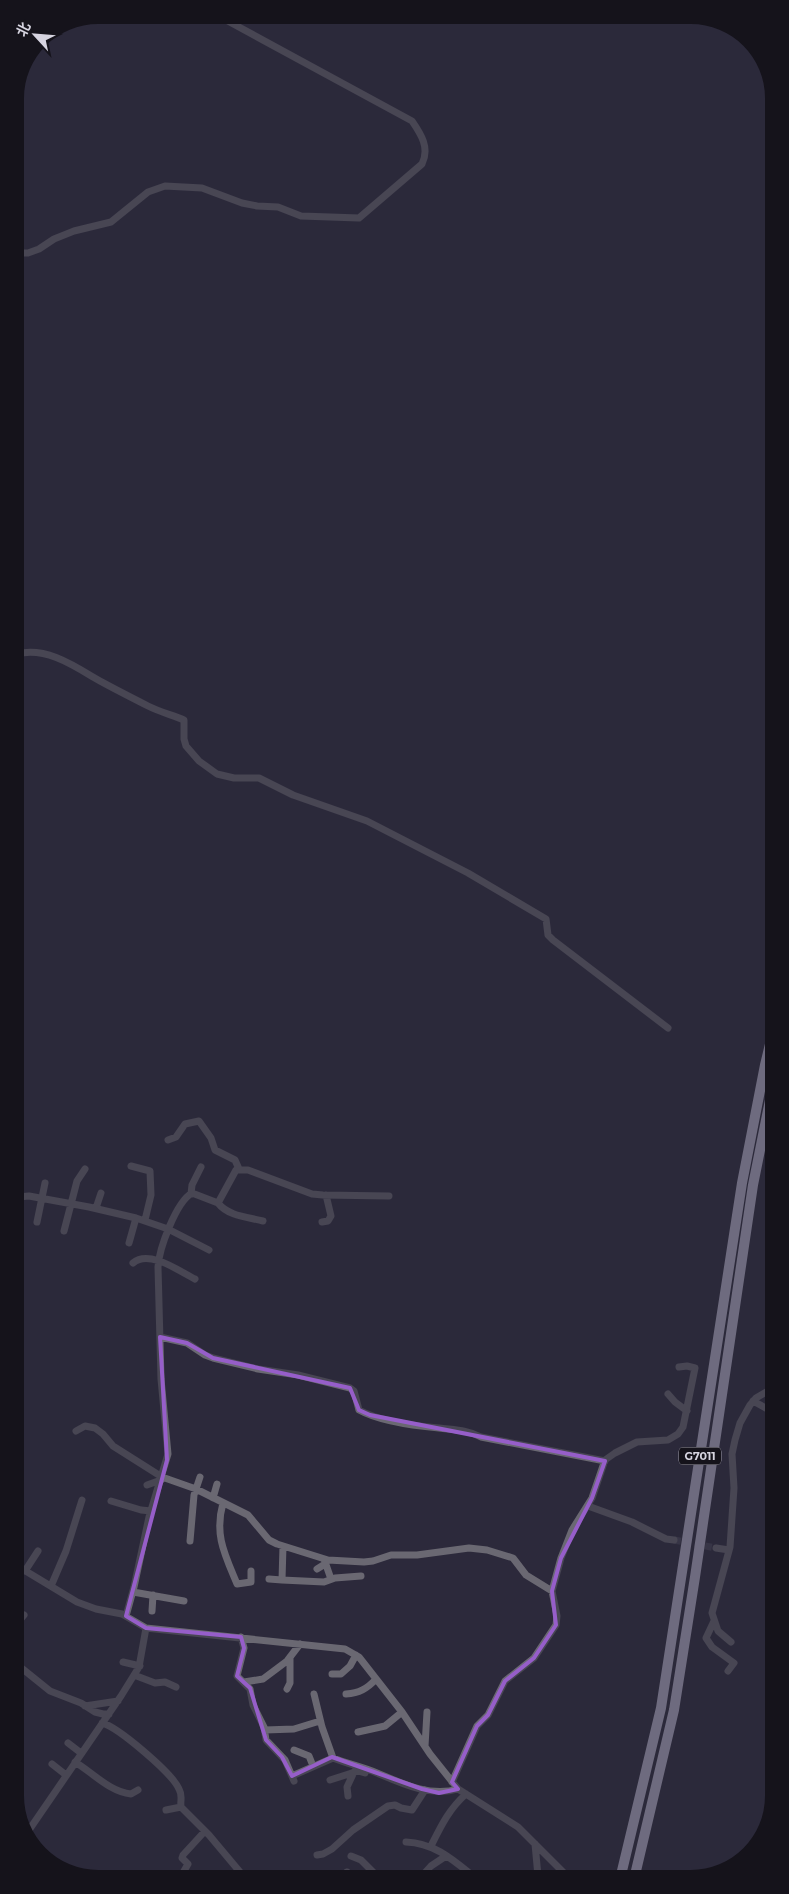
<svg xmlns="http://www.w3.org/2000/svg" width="789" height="1894" font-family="Montserrat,'Noto Sans SC',sans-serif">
  <rect width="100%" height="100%" fill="#2c293b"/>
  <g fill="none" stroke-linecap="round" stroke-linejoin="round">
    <!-- minor-tunnel -->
    <path stroke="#464354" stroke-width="7" stroke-dasharray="7 3.5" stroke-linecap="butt" d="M674,1540L716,1548"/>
    <!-- minor -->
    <path stroke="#6a6872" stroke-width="7" d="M673,17L675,15
      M16,253H28L39,249L54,239L74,231L111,222L148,192L165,186L202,188L242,203L257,206L278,207L301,216L359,218L422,164C430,148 421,134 412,121L226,20
      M17,654C44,647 70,663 93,677C110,687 129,696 148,706C160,712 172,715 184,720V739L186,746L199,761L217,774L234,778H259L293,795L367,821L468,873L546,919L548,935L553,940L668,1028
      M168,1140L176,1137L185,1124L199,1121L211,1138L215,1150L235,1160L239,1169
      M131,1166L150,1171L151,1195L145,1220
      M191,1194L192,1185L201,1167
      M18,1197L29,1196L89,1207L136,1218L168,1229L209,1250
      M218,1203C228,1216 247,1217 263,1221
      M96,1208L101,1193
      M37,1222L45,1183
      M322,1222L328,1221L331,1216L326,1195
      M64,1231L77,1181L85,1169
      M129,1243L136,1218
      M133,1263C149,1249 179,1271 195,1279
      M160,1337L187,1343L205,1355L213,1358L258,1369L298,1375L350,1388L354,1391L359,1410C379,1421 416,1426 439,1428C454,1430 468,1430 481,1437L605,1461
      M668,1394L675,1402L687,1411
      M753,1401L773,1412
      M76,1431L85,1426L95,1428L103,1434L113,1446L162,1477L196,1489L248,1515L269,1540L277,1544L328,1560L364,1562L373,1561L391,1555H417L469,1548L487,1550L513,1558L526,1575L552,1591
      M147,1485L161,1480
      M213,1498L217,1484
      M111,1501L141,1510L151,1511
      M223,1503C214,1535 225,1555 237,1584L251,1582V1571
      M588,1506L632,1522L666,1539L674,1540
      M190,1541L194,1495L200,1477
      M283,1546L282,1580L324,1582L335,1578L361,1576
      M716,1548L729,1550
      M324,1559L331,1579
      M19,1567L77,1602L96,1609L122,1614L146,1628L345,1649L359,1657L402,1712L430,1754L458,1789L518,1827L567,1876
      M317,1569L325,1564
      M25,1571L38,1551
      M269,1579L282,1580
      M51,1586L66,1551L82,1500
      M133,1592L184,1601
      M152,1611L153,1595
      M126,1616L134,1587L149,1517L168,1454L161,1379L158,1267C159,1249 176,1202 192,1193L218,1203L236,1170H248L312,1194L323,1195L389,1196
      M19,1621L24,1615
      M714,1621L706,1638L712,1647L734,1663L728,1671
      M241,1637L244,1648L237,1676L250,1689L253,1705L264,1727L266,1740L285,1760L294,1781
      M731,1642L718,1631L712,1613L730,1547L734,1488L732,1454L735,1440L740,1423L750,1405L756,1398L773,1388
      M123,1662L140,1666
      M19,1666L50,1691L81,1703L95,1712L103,1714H109
      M332,1674H341L350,1666L356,1655
      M134,1675L155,1683L165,1682L176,1687
      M244,1682L263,1679L287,1661L300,1644
      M287,1689L290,1683V1657
      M314,1694L322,1727L333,1758C348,1764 363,1767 377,1773C403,1784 430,1797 458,1789
      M346,1694C359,1693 367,1689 376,1679
      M85,1706L118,1701
      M102,1723C118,1727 172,1773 179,1789C183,1796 180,1800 181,1807L209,1835L240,1872
      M265,1730L294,1729L320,1721
      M358,1732L385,1726L402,1712
      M68,1743L81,1753
      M425,1746L427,1712
      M294,1750L309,1756L313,1766
      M75,1762C93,1773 110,1792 131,1794L138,1790
      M52,1764L66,1775
      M292,1776L333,1758
      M330,1780L358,1771L365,1773
      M452,1782L477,1726L488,1715L505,1681L534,1658L556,1625L557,1616L552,1591L561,1558L572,1530L592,1498L605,1460L615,1453L637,1442L668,1440L678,1434L683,1427L695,1368L687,1366L679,1367
      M348,1796L347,1787L354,1772
      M166,1810L181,1807
      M27,1833L121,1696L139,1667L146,1628
      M406,1842C434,1843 452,1859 473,1876
      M535,1844L538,1876
      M431,1846C441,1826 449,1809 466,1794
      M317,1855L323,1854L332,1849L353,1830L388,1806L395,1805L401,1808L412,1810L425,1790
      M351,1856L361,1860L378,1877
      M347,1872L348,1877
      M421,1877L431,1866L446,1856
      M180,1878L188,1864L182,1858L183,1855L205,1831"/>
    <!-- highway -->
    <path stroke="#bfbbd2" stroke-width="10" d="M621,1875L661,1708L742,1183L765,1065L772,1036
      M635,1875L674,1710L695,1577L753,1185L772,1090"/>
  </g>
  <!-- marked area -->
  <path d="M0 0H789V1894H0ZM160,1337L187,1343L213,1358L350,1388L359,1410L370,1415L605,1461L592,1498L561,1558L552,1591L556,1625L534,1658L505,1681L488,1715L477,1726L452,1782L458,1789L439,1793L422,1789L332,1757L292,1776L282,1757L266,1740L250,1688L237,1676L244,1648L241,1637L146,1628L126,1616L167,1460Z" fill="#2c293b" fill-opacity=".55" fill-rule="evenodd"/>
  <path fill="none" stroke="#965ec9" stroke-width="4" stroke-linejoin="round" d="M160,1337L187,1343L213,1358L350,1388L359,1410L370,1415L605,1461L592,1498L561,1558L552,1591L556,1625L534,1658L505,1681L488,1715L477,1726L452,1782L458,1789L439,1793L422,1789L332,1757L292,1776L282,1757L266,1740L250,1688L237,1676L244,1648L241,1637L146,1628L126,1616L167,1460Z"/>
  <g text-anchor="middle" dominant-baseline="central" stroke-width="5" stroke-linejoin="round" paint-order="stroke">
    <!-- shield labels -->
    <rect fill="#15131b" stroke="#9c9aa5" stroke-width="1" x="679" y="1447.5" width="42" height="17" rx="4"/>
    <g font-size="11" font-weight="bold" fill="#d6d4e0">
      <text x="700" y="1456">G7011</text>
    </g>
  </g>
  <!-- crop -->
  <path d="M0 0H789V1894H0ZM98 24H691A74 74 0 0 1 765 98V1796A74 74 0 0 1 691 1870H98A74 74 0 0 1 24 1796V98A74 74 0 0 1 98 24Z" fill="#15131b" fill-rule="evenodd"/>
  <!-- north arrow -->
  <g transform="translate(35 35) rotate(296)" stroke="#15131b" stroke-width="4" paint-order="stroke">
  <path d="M0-4L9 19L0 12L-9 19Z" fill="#d6d4e0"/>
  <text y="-8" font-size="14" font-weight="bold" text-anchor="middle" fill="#d6d4e0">北</text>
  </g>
</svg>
